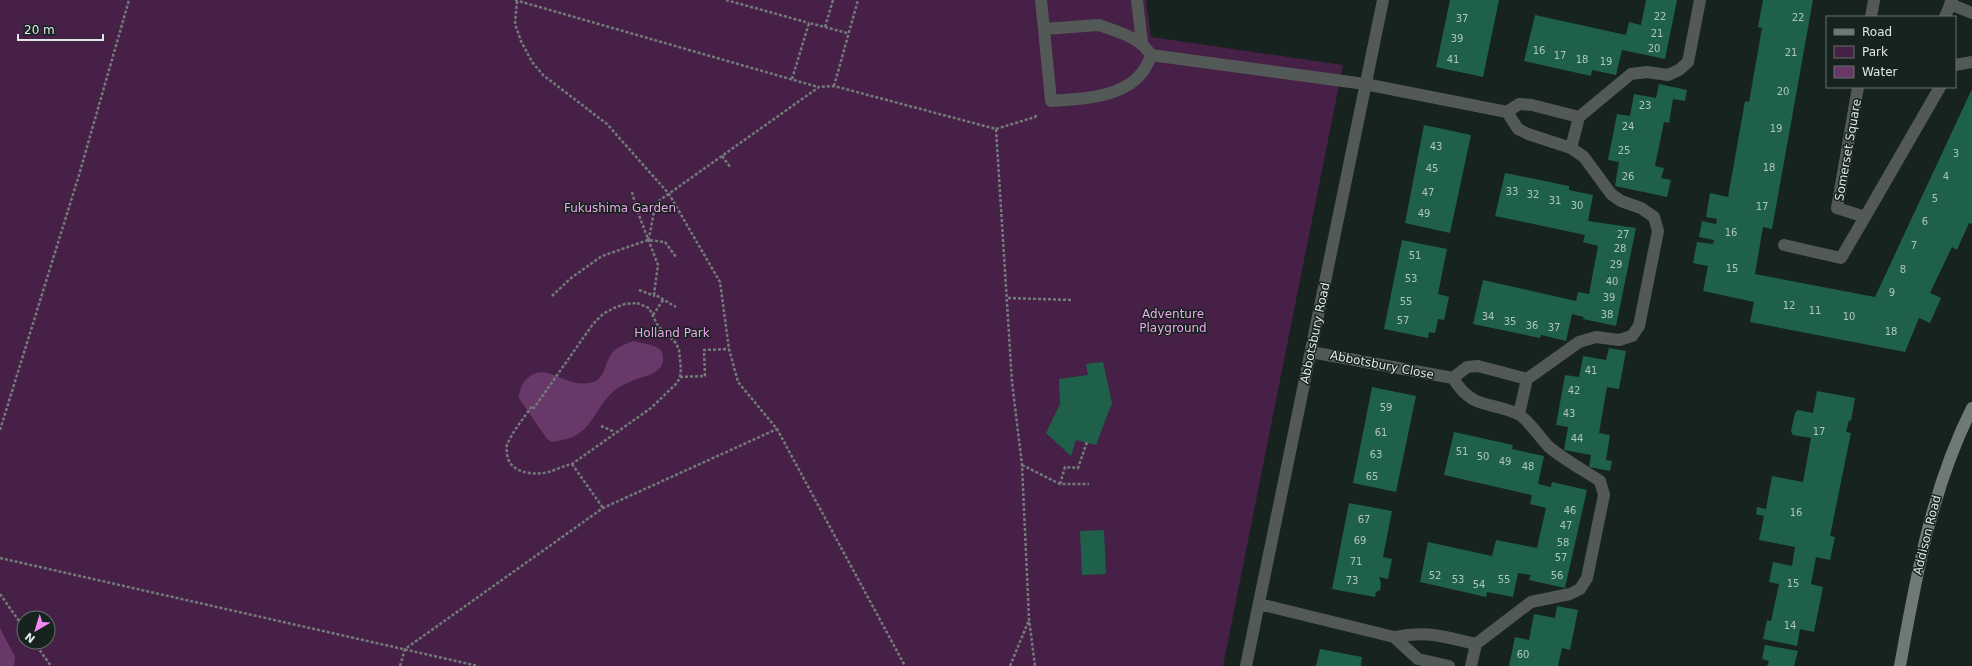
<svg xmlns="http://www.w3.org/2000/svg" width="1972" height="666" font-family="'DejaVu Sans',sans-serif">
  <rect width="100%" height="100%" fill="#16231e"/>
  <!-- green -->
  <path fill="#472047" fill-rule="evenodd" d="M0,0H1146L1151,37L1343,65L1223,666H0ZM24,618H48V642H24Z"/>
  <!-- water -->
  <path fill="#683968" d="M634,341C645,345 665,343 663,361C661,374 644,376 634,380C628,383 620,386 615,390C589,413 595,437 552,442L547,439L519,398C519,383 532,369 547,373C562,377 574,386 589,383C606,381 604,363 612,353C618,346 626,344 634,341Z
    M0,628L15,657L14,666H0Z"/>
  <!-- building -->
  <path fill="#1f604a" d="M1450,0H1499L1483,77L1436,67Z
    M1646,0H1677L1665,59L1622,50L1616,75L1592,70L1591,76L1524,61L1535,15L1626,35L1629,22L1641,25Z
    M1763,0H1813L1772,229L1763,227L1755,274L1875,297L1972,89V224L1969,223L1957,250L1952,247L1930,293L1941,298L1930,323L1919,318L1905,352L1750,322L1754,302L1703,291L1708,266L1693,263L1697,242L1713,244L1714,240L1699,237L1702,221L1716,224L1717,219L1706,217L1710,193L1728,197L1745,101L1749,102L1762,28L1758,27Z
    M1659,84L1687,90L1685,101L1673,99L1669,123L1664,122L1655,166L1664,168L1661,178L1671,180L1667,197L1615,186L1619,162L1608,160L1617,114L1630,116L1634,94L1656,98Z
    M1424,125L1471,135L1450,233L1405,223Z
    M1505,173L1569,186V190L1593,195L1588,221L1636,228L1616,326L1583,319L1584,317L1572,314L1566,341L1541,335L1540,338L1473,324L1483,280L1576,301L1578,292L1589,294L1598,246L1583,242L1585,235L1495,216Z
    M1402,240L1447,249L1438,294L1449,297L1444,320L1438,319L1435,333L1429,332L1428,338L1384,329Z
    M1609,348L1626,351L1619,389L1607,387L1599,433L1610,435L1606,460L1612,461L1610,471L1589,467L1591,455L1564,450L1568,427L1556,425L1565,375L1579,377L1583,356L1606,360Z
    M1103,362L1112,403L1096,445L1076,440L1071,456L1046,433L1060,404L1059,379L1088,375L1086,364Z
    M1372,387L1416,396L1396,492L1353,483Z
    M1817,391L1855,398L1851,421L1849,420L1846,432L1851,433L1830,536L1835,537L1830,560L1816,557L1811,584L1823,587L1814,632L1800,629L1797,646L1763,639L1767,620L1771,621L1779,584L1769,582L1773,562L1792,566L1795,547L1759,540L1764,516L1756,514L1757,507L1766,509L1772,476L1803,482L1811,438L1793,435L1791,431L1795,413L1798,410L1813,413Z
    M1454,432L1513,445L1512,449L1544,456L1538,484L1551,487L1552,482L1587,490L1565,588L1529,580L1531,575L1518,573L1513,597L1487,592L1486,597L1420,582L1428,542L1492,556L1496,540L1537,548L1546,508L1530,504L1532,495L1444,475Z
    M1349,503L1392,511L1383,557L1392,559L1388,579L1379,577L1381,583L1380,590L1376,592L1375,597L1332,589Z
    M1104,530L1106,574L1082,575L1080,531Z
    M1557,606L1578,610L1570,650L1562,648L1558,666H1509L1515,637L1529,640L1534,614L1555,618Z
    M1765,645L1798,651L1794,666H1767L1769,661L1762,659Z
    M1320,649L1362,657L1361,666H1316Z"/>
  <g fill="none" stroke-linecap="round" stroke-linejoin="round">
    <!-- path -->
    <path stroke="#717c78" stroke-width="2.5" stroke-dasharray="3 2" stroke-linecap="butt" d="M515,0L818,87
      M726,0L809,23
      M517,1L515,24L521,41L532,62L543,75L607,124L669,194L720,282L729,349L738,382L777,429L905,666
      M825,27L847,33
      M792,79L809,23L825,27L833,0
      M834,86L858,0
      M996,129L1035,117L1037,115
      M722,156L731,168
      M632,192L637,210L658,265L654,294L676,307
      M648,240C653,226 651,212 660,200L819,87L834,86L996,129L1012,382L1022,465L1029,619L1035,666
      M639,290L655,296
      M552,296L571,278L602,256L648,240L665,242L676,257
      M1008,298L1072,300
      M637,303L649,308L658,326L676,343L679,350L681,369L680,377L677,383L651,408L572,464C562,466 553,472 543,473C528,475 509,471 507,454C507,451 506,448 507,445C512,432 524,418 532,406L534,408L593,324L603,314L614,308L625,304Z
      M653,315L663,300
      M680,377L705,376L704,350L729,349
      M601,426L615,432
      M0,430L79,175L129,0
      M572,464L603,508
      M1022,465L1060,484H1089
      M1060,484L1065,467L1078,468L1087,442
      M0,558L478,666
      M0,594L24,628
      M34,642L51,666
      M400,666L405,649L603,508L777,429
      M1010,666L1029,620"/>
    <!-- lane -->
    <path stroke="#535956" stroke-width="12" d="M1041,0L1044,29
      M1137,0L1142,43
      M1950,4L1972,13
      M1945,17L1952,0
      M1099,25C1118,32 1140,37 1151,55C1138,98 1088,98 1051,101L1044,29Z
      M1151,55L1365,84"/>
    <!-- street -->
    <path stroke="#535956" stroke-width="12" d="M1871,17L1874,0
      M1955,65L1972,62
      M1365,84L1507,112
      M1858,87L1837,208L1865,217L1940,87
      M1571,148L1579,117
      M1784,245L1841,258L1865,217
      M1311,352L1453,378
      M1519,414L1527,379
      M1259,604L1394,637
      M1246,666L1383,0
      M1449,666L1418,659L1394,637C1427,630 1444,637 1476,644L1531,602L1570,594L1580,589L1587,578L1604,495L1600,481C1583,470 1565,460 1549,447C1540,438 1528,419 1518,414C1490,401 1472,410 1453,378L1467,367L1478,366L1527,379L1579,342L1596,337L1619,340L1632,336L1639,326L1658,231L1654,217L1641,208L1621,201L1611,194L1584,157L1571,148L1528,134L1518,129L1507,112L1519,104L1532,105L1579,117L1631,74L1647,72L1668,75L1679,70L1688,62L1700,0
      M1471,666L1476,644"/>
    <!-- secondary -->
    <path stroke="#6f7975" stroke-width="12" d="M1900,666C1916,577 1931,490 1972,408"/>
  </g>
  <g text-anchor="middle" dominant-baseline="central" stroke-width="3" stroke-linejoin="round" paint-order="stroke">
    <!-- number labels -->
    <g font-size="10" fill="#afc6be">
      <text x="1660" y="16">22</text>
      <text x="1798" y="17">22</text>
      <text x="1462" y="18">37</text>
      <text x="1657" y="33">21</text>
      <text x="1457" y="38">39</text>
      <text x="1654" y="48">20</text>
      <text x="1539" y="50">16</text>
      <text x="1791" y="52">21</text>
      <text x="1560" y="55">17</text>
      <text x="1453" y="59">41</text>
      <text x="1582" y="59">18</text>
      <text x="1606" y="61">19</text>
      <text x="1783" y="91">20</text>
      <text x="1645" y="105">23</text>
      <text x="1628" y="126">24</text>
      <text x="1776" y="128">19</text>
      <text x="1436" y="146">43</text>
      <text x="1624" y="150">25</text>
      <text x="1956" y="153">3</text>
      <text x="1769" y="167">18</text>
      <text x="1432" y="168">45</text>
      <text x="1628" y="176">26</text>
      <text x="1946" y="176">4</text>
      <text x="1512" y="191">33</text>
      <text x="1428" y="192">47</text>
      <text x="1533" y="194">32</text>
      <text x="1935" y="198">5</text>
      <text x="1555" y="200">31</text>
      <text x="1577" y="205">30</text>
      <text x="1762" y="206">17</text>
      <text x="1424" y="213">49</text>
      <text x="1925" y="221">6</text>
      <text x="1731" y="232">16</text>
      <text x="1623" y="234">27</text>
      <text x="1914" y="245">7</text>
      <text x="1620" y="248">28</text>
      <text x="1415" y="255">51</text>
      <text x="1616" y="264">29</text>
      <text x="1732" y="268">15</text>
      <text x="1903" y="269">8</text>
      <text x="1411" y="278">53</text>
      <text x="1612" y="281">40</text>
      <text x="1892" y="292">9</text>
      <text x="1609" y="297">39</text>
      <text x="1406" y="301">55</text>
      <text x="1789" y="305">12</text>
      <text x="1815" y="310">11</text>
      <text x="1607" y="314">38</text>
      <text x="1488" y="316">34</text>
      <text x="1849" y="316">10</text>
      <text x="1403" y="320">57</text>
      <text x="1510" y="321">35</text>
      <text x="1532" y="325">36</text>
      <text x="1554" y="327">37</text>
      <text x="1891" y="331">18</text>
      <text x="1591" y="370">41</text>
      <text x="1574" y="390">42</text>
      <text x="1386" y="407">59</text>
      <text x="1569" y="413">43</text>
      <text x="1819" y="431">17</text>
      <text x="1381" y="432">61</text>
      <text x="1577" y="438">44</text>
      <text x="1462" y="451">51</text>
      <text x="1376" y="454">63</text>
      <text x="1483" y="456">50</text>
      <text x="1505" y="461">49</text>
      <text x="1528" y="466">48</text>
      <text x="1372" y="476">65</text>
      <text x="1570" y="510">46</text>
      <text x="1796" y="512">16</text>
      <text x="1364" y="519">67</text>
      <text x="1566" y="525">47</text>
      <text x="1360" y="540">69</text>
      <text x="1563" y="542">58</text>
      <text x="1561" y="557">57</text>
      <text x="1356" y="561">71</text>
      <text x="1435" y="575">52</text>
      <text x="1557" y="575">56</text>
      <text x="1458" y="579">53</text>
      <text x="1504" y="579">55</text>
      <text x="1352" y="580">73</text>
      <text x="1793" y="583">15</text>
      <text x="1479" y="584">54</text>
      <text x="1790" y="625">14</text>
      <text x="1523" y="654">60</text>
    </g>
    <!-- street labels -->
    <g font-size="12" fill="#dfe8e4" stroke="#16231e">
      <text transform="translate(1848 150) rotate(-80)">Somerset Square</text>
      <text transform="translate(1315 333) rotate(-78)">Abbotsbury Road</text>
      <text transform="translate(1382 365) rotate(11)">Abbotsbury Close</text>
      <text transform="translate(1927 535) rotate(-76)">Addison Road</text>
    </g>
    <!-- park labels -->
    <g font-size="12" fill="#efa7ee" stroke="#16231e">
      <text x="620" y="208">Fukushima Garden</text>
      <text x="1173" y="314">Adventure<tspan x="1173" dy="14">Playground</tspan></text>
      <text x="672" y="333">Holland Park</text>
    </g>
  </g>
  <!-- legend -->
  <rect x="1826" y="16" width="130" height="72" fill="#16231e" stroke="#66726d"/>
  <rect x="1834" y="29" width="20" height="6" fill="#6f7975" stroke="#66726d"/>
  <text x="1862" y="36" font-size="12" fill="#dfe8e4">Road</text>
  <rect x="1834" y="46" width="20" height="12" fill="#472047" stroke="#66726d"/>
  <text x="1862" y="56" font-size="12" fill="#dfe8e4">Park</text>
  <rect x="1834" y="66" width="20" height="12" fill="#683968" stroke="#66726d"/>
  <text x="1862" y="76" font-size="12" fill="#dfe8e4">Water</text>
  <!-- north arrow -->
  <g transform="translate(36 630) rotate(218)"><circle r="19" fill="#16231e" stroke="#66726d"/>
  <path d="M0-3L7 15L0 10L-7 15Z" fill="#f28af2"/>
  <text y="-6" font-size="11" font-weight="bold" text-anchor="middle" fill="#dfe8e4">N</text>
  </g>
  <!-- scale -->
  <path d="M18 34v6h85v-6" fill="none" stroke="#dfe8e4" stroke-width="2"/>
  <text x="24" y="34" font-size="12" fill="#dfe8e4" stroke="#16231e" stroke-width="3" paint-order="stroke">20 m</text>
</svg>
